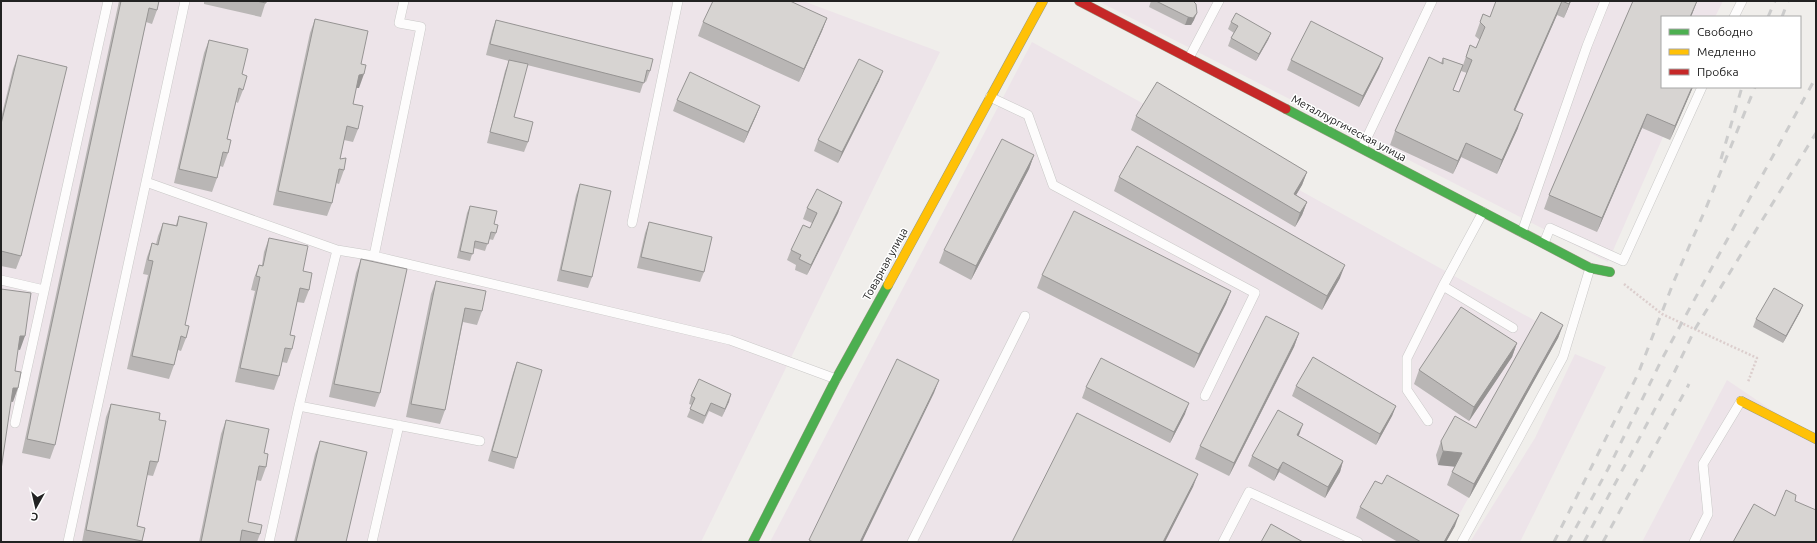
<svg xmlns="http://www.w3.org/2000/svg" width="1817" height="543" font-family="Ubuntu,sans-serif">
  <rect width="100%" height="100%" fill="#f0eeeb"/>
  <!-- industrial -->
  <path fill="#ede4e9" d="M1,1H803L940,52L701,542H1Z
    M1098,1H1723L1715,17H1662V87H1685L1608,262Z
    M1032,42L1559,334L1444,542H770Z
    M1575,354L1606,367L1520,542H1470L1535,438Z
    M1727,380L1816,440V542H1642Z"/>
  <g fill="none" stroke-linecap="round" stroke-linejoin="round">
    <!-- lane casing -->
    <g stroke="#c9c8c7" stroke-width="10">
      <path id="lane" d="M185,1L146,182L337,250L374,256L730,340L836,379
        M1734,17L1742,1
        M1189,58L1219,1
        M990,97L1028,115L1053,185L1255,293L1205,396
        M1362,148L1432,1
        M632,223L678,1
        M1522,232L1587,46L1605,1
        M1544,243L1550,228L1623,261L1702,87
        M374,256L421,27L399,23L404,1
        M1,280L44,290
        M1443,286L1513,328
        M299,406L480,441
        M1428,421L1407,390V358L1443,286L1483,212
        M15,423L108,1
        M68,542L146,182
        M269,542L299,406L337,250
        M372,542L399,425
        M912,542L1025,316
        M1223,542L1249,492L1358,542
        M1462,542L1563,357L1590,268
        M1694,542L1708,514L1703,464L1741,401"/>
    </g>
    <!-- fast casing -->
    <g stroke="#999a82" stroke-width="10">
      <path id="fast" d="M1286,109L1590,268L1610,272
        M753,542L836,379L888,285"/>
    </g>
    <!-- slow casing -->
    <g stroke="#999a82" stroke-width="10">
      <path id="slow" d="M888,285L1043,1
        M1741,401L1816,439"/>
    </g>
    <!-- jam casing -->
    <g stroke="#999a82" stroke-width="10">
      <path id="jam" d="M1079,1L1286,109"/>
    </g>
    <!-- path -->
    <path stroke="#dccecd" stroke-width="2.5" stroke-dasharray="2 2" stroke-linecap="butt" d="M1624,284L1662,314L1757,358L1748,382"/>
    <!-- lane -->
    <use href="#lane" stroke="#fdfcfc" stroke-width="9"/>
    <!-- fast -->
    <use href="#fast" stroke="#4caf50" stroke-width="9"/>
    <!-- slow -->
    <use href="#slow" stroke="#ffc107" stroke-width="9"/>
    <!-- jam -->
    <use href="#jam" stroke="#c62828" stroke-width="9"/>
    <!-- rail -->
    <path stroke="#ccc" stroke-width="3" stroke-dasharray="8 8" stroke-linecap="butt" d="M1768,17L1775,1
      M1782,17L1788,1
      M1721,159L1742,87
      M1554,542L1638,374L1674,281L1706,208L1755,87
      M1568,542L1608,469L1662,359L1816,77
      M1584,542L1673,375L1695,329L1816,133
      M1603,542L1689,384"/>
  </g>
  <!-- wall -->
  <path fill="#b9b6b5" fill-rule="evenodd" d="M119,1H159L157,10L152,24L146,22L55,445L50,459L22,453Z
    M204,1H266L261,17L204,4Z
    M1151,1H1193L1194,20L1191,25H1185L1149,7Z
    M1496,1H1571L1564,18L1557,15L1515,111L1518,128L1497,174L1461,157L1453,174L1390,145L1395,131L1441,63L1443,58L1463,65L1470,45L1476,48L1480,40L1475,36L1483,14L1490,17ZM1461,71L1467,73L1459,92L1453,90Z
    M1633,1H1697L1691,17H1662V87H1693L1670,140L1642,128L1597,232L1544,209L1549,195Z
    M827,18L822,31L799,82L698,36L703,22Z
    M315,19L359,88H356L353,104L358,129L353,142L344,140L340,159L344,170L339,184L336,183L332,203L327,216L273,205L310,33Z
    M496,20L650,71L646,82L644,81L640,93L527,65L514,117L528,142L524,152L487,143L505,71L509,61L486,55L492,31Z
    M1231,22L1271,33L1268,40L1256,61L1228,46L1231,38L1234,33L1228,29Z
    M209,40L242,74L243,90L238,103L236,102L227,139L228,153L223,167L220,166L217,178L212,192L174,183L204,53Z
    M18,55L21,256L16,269L1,266V118L13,69Z
    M1383,58L1379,68L1359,107L1287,70L1291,60Z
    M883,71L879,81L838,163L814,151L818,140Z
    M677,100L760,106L756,116L744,143L673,111Z
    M1136,116L1307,172L1302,185L1296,195L1307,202L1302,215L1295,227L1131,130Z
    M1034,155L1029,169L971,280L939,263L944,250Z
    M1119,177L1340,278L1322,310L1114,191Z
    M580,184L592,277L588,288L557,281L576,195Z
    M842,202L838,213L807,275L795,270L796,265L787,260L791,250L810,228L812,223L803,219L807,208Z
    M470,206L494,224L496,233L493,240L489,239L485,251L474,248L470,261L457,258L467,213Z
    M179,216L185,325L186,338L181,351L178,350L174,365L169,379L127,369L148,275L143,274L147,257L152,243L156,244L158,236L163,223L176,225Z
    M649,222L704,272L700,282L637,268L645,233Z
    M269,238L303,271L309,290L304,303L297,302L290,335L292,349L287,363L282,362L279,376L274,390L235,382L255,291L251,290L254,278L259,265H262L264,252Z
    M361,259L380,393L375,407L329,397L356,273Z
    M1042,275L1231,291L1226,304L1194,368L1037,288Z
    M436,281L482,311L477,325L463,322L445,410L440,424L406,417L431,294Z
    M1803,305L1800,312L1783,343L1753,327L1756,319Z
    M1563,325L1558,338L1469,498L1447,485L1452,472L1455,466L1438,465L1436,455L1441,441L1476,428Z
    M1299,333L1294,347L1229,476L1195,459L1200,446Z
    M1517,343L1512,357L1469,421L1414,384L1419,370Z
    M517,362V458L514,469L488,461L513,373Z
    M1296,386L1396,406L1392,416L1376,445L1292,396Z
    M1086,387L1185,414L1170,443L1082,398Z
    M731,394L722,417L709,411L703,424L687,417L692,405L689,404L691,396Z
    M111,404L159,420L158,462L153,476L147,475L137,526L145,528L142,542H82L106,417Z
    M226,420L264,453L266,467L261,481L256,480L248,522L260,534L257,542H199L221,434Z
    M1299,436L1343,461L1340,472L1325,498L1279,472L1274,481L1248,466L1252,456Z
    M320,441L346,542H294L315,454Z
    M1360,507L1455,526L1446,542H1398L1356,518Z"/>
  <!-- shaded-wall -->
  <path fill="#969493" d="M1562,1L1557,15L1509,124L1514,110Z
    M1570,1H1571L1564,18L1569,4Z
    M1697,1L1691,17H1690Z
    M1197,13L1194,20L1191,25H1185L1188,17Z
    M827,18L822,31L799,82L804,69Z
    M1271,33L1268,40L1256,61L1259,54Z
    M1383,58L1379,68L1359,107L1363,96Z
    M883,71L879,81L838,163L842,152Z
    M364,74L359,88H354L359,75Z
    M1692,87H1693L1670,140L1675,126Z
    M760,106L756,116L744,143L748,132Z
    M1523,114L1518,128L1497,174L1502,160Z
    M1647,114L1642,128L1597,232L1602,218Z
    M1466,143L1461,157L1453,174L1458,161Z
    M1034,155L1029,169L971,280L976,266Z
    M1307,172L1302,185L1289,207L1294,194Z
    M842,202L838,213L807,275L811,265Z
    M1307,202L1302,215L1295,227L1300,213Z
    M1345,265L1340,278L1322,310L1327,296Z
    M1231,291L1226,304L1194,368L1199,354Z
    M1803,305L1800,312L1783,343L1786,336Z
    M1563,325L1558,338L1469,498L1474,484Z
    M1299,333L1294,347L1229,476L1234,463Z
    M20,336H25L20,350L15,349Z
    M1517,343L1512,357L1469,421L1474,407Z
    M939,380L934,393L862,542H860Z
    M13,388H18L13,402L8,401Z
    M731,394L729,402L722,417L725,409Z
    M1189,403L1185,414L1170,443L1174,432Z
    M1396,406L1392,416L1376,445L1380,434Z
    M1303,424L1299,435L1293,446L1297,435Z
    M1443,451L1462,453L1457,467L1438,465Z
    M1343,461L1340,472L1325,498L1328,487Z
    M1283,462L1279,472L1274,481L1278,470Z
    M1198,474L1193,487L1165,542H1163Z
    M1459,515L1455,526L1446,542H1444Z"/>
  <!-- building -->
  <path fill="#d7d4d2" stroke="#969493" d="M121,1H159L157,10L149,8L55,445L27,439Z
    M256,1H266V3Z
    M713,1H790L827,18L804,69L703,22Z
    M1156,1H1193L1196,4L1197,13L1193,18L1188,17Z
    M1496,1H1570L1569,4L1562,1L1514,110L1523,114L1502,160L1466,143L1458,161L1395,131L1429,57L1443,64V58L1463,65L1453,90L1459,92L1472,60L1466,57L1470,45L1476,48L1485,27L1480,22L1483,14L1490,17Z
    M1633,1H1697L1690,17H1662V87H1692L1675,126L1647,114L1602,218L1549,195Z
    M1236,13L1271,33L1259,54L1231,38L1238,26L1231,22Z
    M315,19L368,31L361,64L366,65L364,74L359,75L353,104L363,106L358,129L347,126L340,159L346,158L344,170L339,169L332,203L278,191Z
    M496,20L653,59L650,71L647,70L644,83L490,44Z
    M1311,21L1383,58L1363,96L1291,60Z
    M209,40L248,49L242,74L247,76L243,90L239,88L227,139L231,140L228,153L223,152L217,178L179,169Z
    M18,55L67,67L21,256L1,251V124Z
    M859,59L883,71L842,152L818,140Z
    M509,60L528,64L514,117L533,122L528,142L490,132Z
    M690,72L760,106L748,132L677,100Z
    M1157,82L1307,172L1294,194L1307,202L1300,213L1136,116Z
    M1002,139L1034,155L976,266L944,250Z
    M1137,146L1345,265L1327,296L1119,177Z
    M580,184L611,191L592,277L561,270Z
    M817,189L842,202L811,265L799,259L801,255L791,250L803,225L810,228L817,213L807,208Z
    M470,206L497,211L494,224L498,225L496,233L491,232L488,244L475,241L473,254L460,251Z
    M1074,211L1231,291L1199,354L1042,275Z
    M179,216L207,223L185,325L189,326L186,338L181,336L174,365L132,356L153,261L148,260L152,243L158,245L163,223L177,226Z
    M649,222L712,237L704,272L641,257Z
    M269,238L308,246L303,271L312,273L309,290L300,288L290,335L295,336L292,349L285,348L279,376L240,368L260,277L256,276L259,265L263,266Z
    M361,259L407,269L380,393L334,384Z
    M436,281L486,291L482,311L465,308L445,410L411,404Z
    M1774,288L1803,305L1786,336L1756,319Z
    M1,289L31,293L25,336H20L15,371L21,372L18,388H13L1,470Z
    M1461,307L1517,343L1474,407L1419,370Z
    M1541,312L1563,325L1474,484L1452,472L1462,453L1443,451L1441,441L1455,416L1476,428Z
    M1266,316L1299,333L1234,463L1200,446Z
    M1313,357L1396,406L1380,434L1296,386Z
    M1101,358L1189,403L1174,432L1086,387Z
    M897,359L939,380L860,542H813L809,540Z
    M517,362L542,370L517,458L492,451Z
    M699,379L731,394L725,409L711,403L705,416L690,409L695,398L691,396Z
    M111,404L160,413L159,420L166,421L158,462L150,461L137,526L145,528L142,541L86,530Z
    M1278,410L1303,424L1297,435L1343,461L1328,487L1283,462L1278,470L1252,456Z
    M1077,413L1198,474L1163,542H1012Z
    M226,420L269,429L264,453L268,454L266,467L259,466L248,522L262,525L260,534L242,530L240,542H201Z
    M320,441L367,452L346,542H296Z
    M1387,475L1459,515L1444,542H1421L1360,507L1375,481L1382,484Z
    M1786,490L1796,495L1795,501L1816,510V542H1733L1754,504L1775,516Z
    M1271,524L1303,542H1261Z"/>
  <g text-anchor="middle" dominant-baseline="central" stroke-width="3" stroke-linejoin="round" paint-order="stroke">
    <!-- street labels -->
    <g font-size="11" fill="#222" stroke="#fff">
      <text transform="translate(1349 128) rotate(28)">Металлургическая улица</text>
      <text transform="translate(885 264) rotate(-61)">Товарная улица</text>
    </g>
  </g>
  <!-- border -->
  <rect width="1817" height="543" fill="none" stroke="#222222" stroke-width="4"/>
  <!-- legend -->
  <rect x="1661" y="16" width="140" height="72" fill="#ffffff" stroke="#a7a7a7"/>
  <rect x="1669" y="29" width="20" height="6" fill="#4caf50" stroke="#a7a7a7"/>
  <text x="1697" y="36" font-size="12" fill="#222222">Свободно</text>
  <rect x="1669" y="49" width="20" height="6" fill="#ffc107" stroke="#a7a7a7"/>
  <text x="1697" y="56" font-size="12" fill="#222222">Медленно</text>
  <rect x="1669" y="69" width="20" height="6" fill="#c62828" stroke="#a7a7a7"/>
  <text x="1697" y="76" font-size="12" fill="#222222">Пробка</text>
  <!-- north arrow -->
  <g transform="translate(36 507) rotate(188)" stroke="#ffffff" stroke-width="3" paint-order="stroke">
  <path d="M0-3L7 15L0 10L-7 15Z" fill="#222222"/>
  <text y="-6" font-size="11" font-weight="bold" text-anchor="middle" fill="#222222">С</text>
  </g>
</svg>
